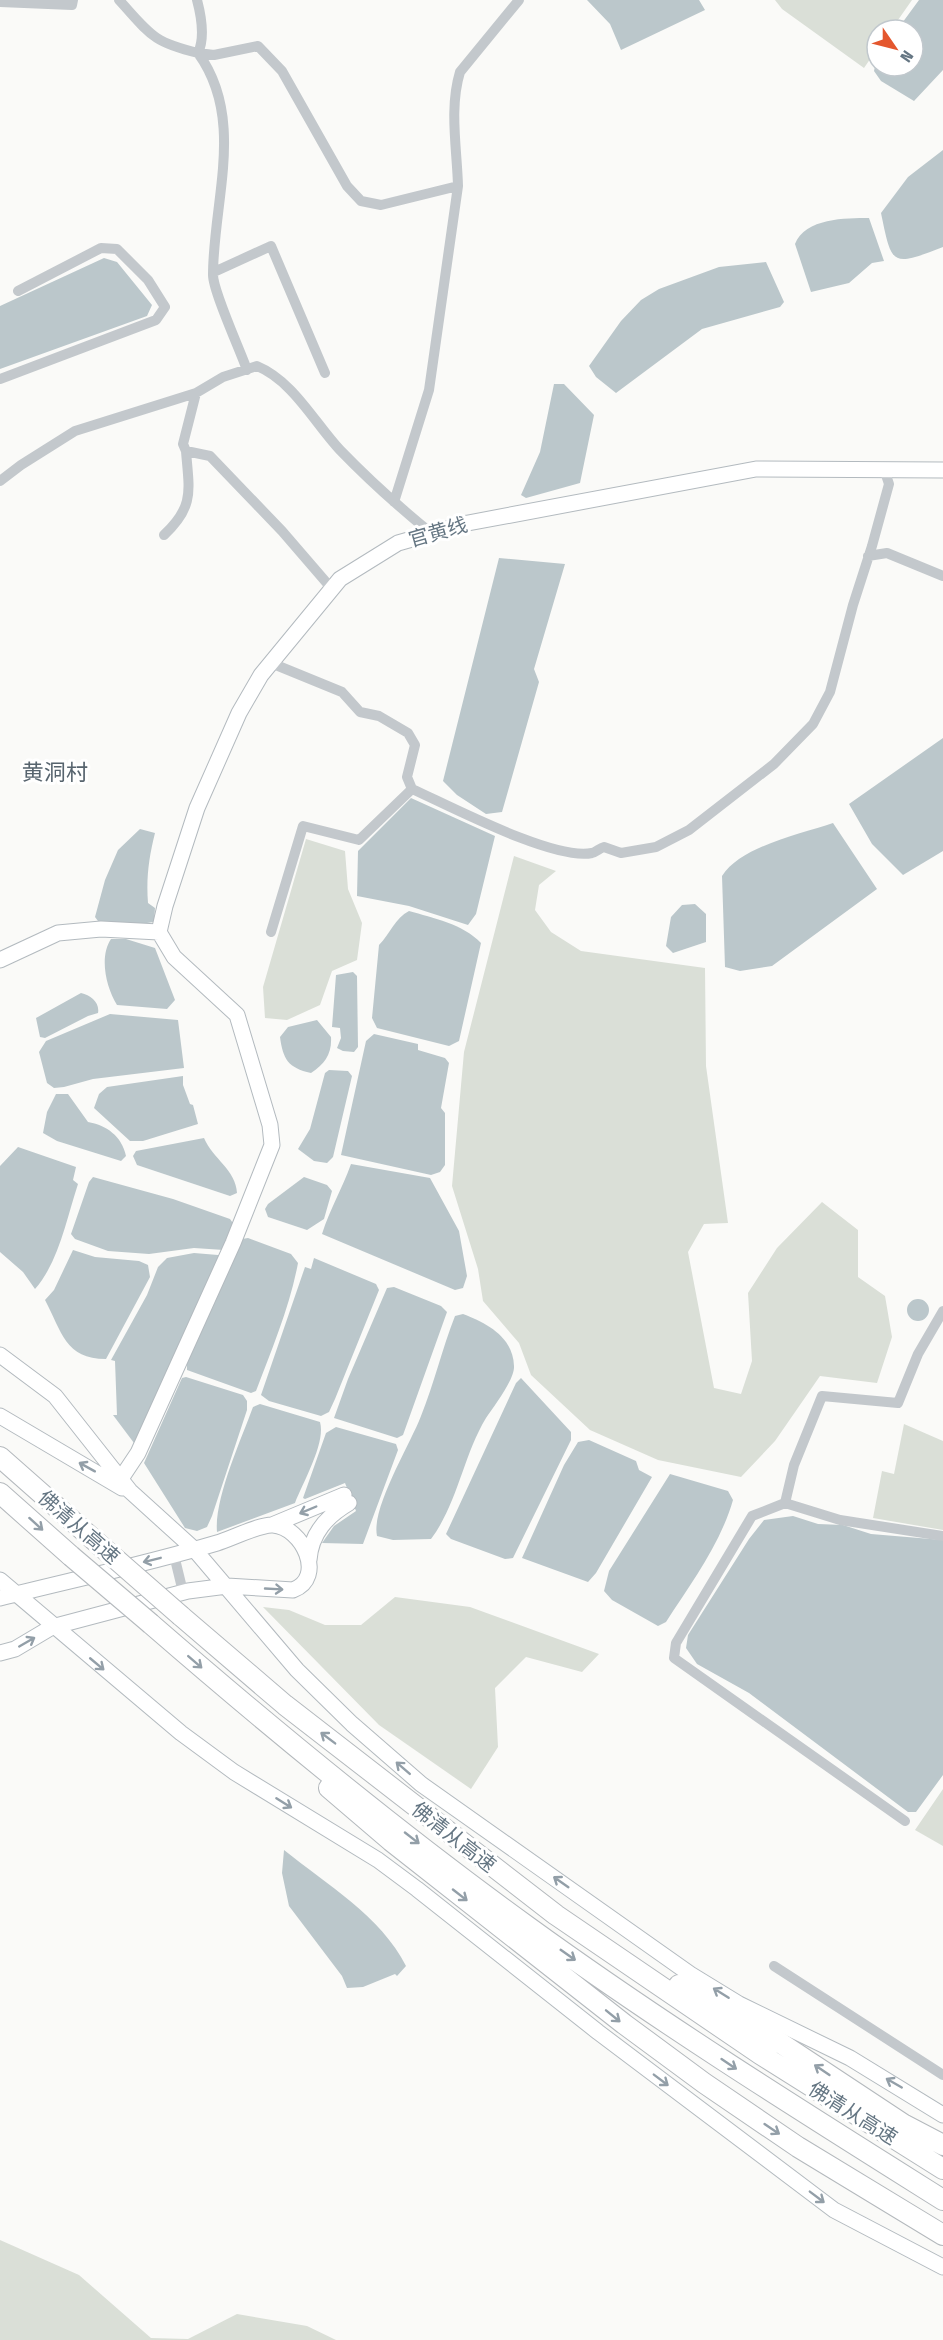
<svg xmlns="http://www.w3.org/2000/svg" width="943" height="2340" font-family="'Fira Sans Condensed','Noto Sans SC',sans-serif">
  <rect width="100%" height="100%" fill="#fafaf8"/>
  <!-- green -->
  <path fill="#dadfd7" d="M775,0H912L891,30H877V49L864,68L782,9Z
    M306,839L345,851L348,889L362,923L357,960L332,971L320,1005L287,1020L265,1018L263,987Z
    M514,856L556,871L539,885L535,910L551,932L581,951L705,968L706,1066L728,1223L704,1224L688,1252L714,1388L741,1394L752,1361L748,1293L777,1248L822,1202L858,1230V1277L885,1296L892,1337L877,1383L820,1376L775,1441L741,1477L658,1460L590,1430L531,1375L519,1343L483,1301L478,1269L452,1186L464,1052Z
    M904,1424L943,1441V1530L873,1518L882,1471L894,1474Z
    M395,1597L470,1607L599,1654L582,1672L526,1657L495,1688L498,1747L471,1789L379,1725L263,1607L289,1610L325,1625H361Z
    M943,1789V1846L915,1830Z
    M0,2240L79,2275L151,2338L188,2339L237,2314L307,2326L336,2340H0Z"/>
  <!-- water -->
  <path fill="#bbc7cb" d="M587,0H699L705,10L621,50L610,24Z
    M919,0H943V70L914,101L881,81L874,71L877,58V66H913V30H897Z
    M943,150V247C891,267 892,266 881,213L908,177Z
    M869,218L884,261L872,263L849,283L811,292L795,244C805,218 846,218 869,218Z
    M104,258L117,262L152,305L147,316L0,369V306Z
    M766,262L784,302L780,307L702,329L616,393L596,377L589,366L621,321L641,300L659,289L719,267Z
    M554,384H564L594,415L580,483L526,498L521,495L540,452Z
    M499,558L565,564L534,669L539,682L502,812L486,814L457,795L443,781Z
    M943,738V851L903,875L872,844L849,804Z
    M411,798L495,836L476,914L468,925L409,906L357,896L358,851Z
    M833,823L877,889L772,966L740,971L725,967L722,876C741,846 801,834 833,823Z
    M140,829L155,833C149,857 146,878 148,903L155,908L154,922L140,924L98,921L95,917L105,880L118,850Z
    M695,904L706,914V942L673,953L666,946L671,917L682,905Z
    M409,911C433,918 463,924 481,943L459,1041L449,1046L377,1028L372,1018L379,945C390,934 395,918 409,911Z
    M111,939H126L155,948L175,1000L167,1009L117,1005C106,987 99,957 111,939Z
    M353,972L357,976L358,1047L354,1052L343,1051L337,1048L341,1038L340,1028L332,1027L336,975Z
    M81,993C91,995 100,1003 98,1013L88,1016L45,1038L40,1037L36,1018Z
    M110,1014L178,1020L184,1068L93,1079L64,1087L54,1088L47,1083L39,1052L46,1041Z
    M317,1020L331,1037C332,1054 325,1064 311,1073C288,1068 283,1059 280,1037L288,1027Z
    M374,1034L418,1044V1050L445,1058L449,1063L441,1108L445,1113V1165L440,1172L431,1175L341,1155L366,1041Z
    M329,1070L348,1071L352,1076L333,1157L327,1163L314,1161L298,1149L310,1129L325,1073Z
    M183,1076V1085L190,1104L193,1105L198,1124L143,1141H130L94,1108L99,1094L107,1087Z
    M56,1094H68L88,1122C106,1125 122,1136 126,1156L121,1161L57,1141L43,1133L47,1112Z
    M204,1138C213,1159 236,1170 237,1193L230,1196L137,1165L133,1156L136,1151Z
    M18,1147L76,1167L73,1180L78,1184C67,1217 59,1262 35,1289L23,1272L0,1252V1166Z
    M351,1164L430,1178L459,1231L467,1276L463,1288L455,1290L322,1234C330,1209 342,1189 351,1164Z
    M93,1177L173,1199L230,1219L235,1226L224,1250L194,1248L149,1254L108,1251L75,1239L71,1234L89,1182Z
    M304,1177L327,1185L332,1191L324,1219L307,1230L268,1217L265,1209L268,1204Z
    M248,1238L291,1254L298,1263C290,1306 272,1349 256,1391L251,1393L187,1370V1362L242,1239Z
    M73,1250L95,1257L139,1261L148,1265L150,1277L106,1359C65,1359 62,1332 45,1300L54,1290Z
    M194,1253L218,1255L221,1262L137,1447L113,1415H117L115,1361L111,1360L147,1295L158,1267L167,1258Z
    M314,1258L376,1284L379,1290L335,1399L329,1412L321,1416L269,1401L261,1395L305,1267L311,1269Z
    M394,1287L441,1306L447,1312L403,1435L397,1438L334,1418L348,1379L387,1288Z
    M907 1310a11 11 0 1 1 22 0a11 11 0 1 1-22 0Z
    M463,1314C486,1323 513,1336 514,1366C515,1379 494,1406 486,1418C463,1456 458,1503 431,1539L393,1540L377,1536C371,1508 410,1445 421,1416C434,1384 442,1349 455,1316Z
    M186,1377L243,1395L247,1401V1410L212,1516L207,1527L197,1531L185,1528L144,1463L182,1378Z
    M521,1378L571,1432V1440L513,1558L505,1559L451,1539L446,1534L516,1383Z
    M260,1404L320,1422C326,1443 303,1482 295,1503L217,1532C214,1499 241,1440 253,1407Z
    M336,1427L396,1444L398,1450L363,1544L322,1543L334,1526L356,1511L345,1483L305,1499L303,1498L326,1433Z
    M589,1440L636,1461L639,1470L652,1477L596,1573L588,1582L522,1558L564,1465L578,1442Z
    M670,1474L728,1491L733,1500C720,1545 691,1583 666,1622L658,1626L612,1600L604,1591L609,1571Z
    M793,1516L818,1524L843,1525L871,1534L943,1540V1775L916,1812H908L749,1693L697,1664L686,1648L688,1635L749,1539L764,1520Z
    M284,1850C326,1884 381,1916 406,1966L397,1976L395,1974L363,1987L347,1988L342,1976L289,1906L282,1873Z"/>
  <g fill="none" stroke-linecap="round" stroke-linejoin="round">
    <!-- secondary casing -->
    <g stroke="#b3babf" stroke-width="17">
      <path id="secondary" d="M159,932L165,906L197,808L239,713L261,675L340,579L398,543L468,523L756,469L943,470
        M0,960L58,933L101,929L159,932
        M0,1355L55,1396L130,1491L194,1549L297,1670L352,1724L421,1784L690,1974L739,2004L850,2058L943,2115
        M0,1416L122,1488
        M120,1480L138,1453L233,1243L272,1145L270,1125L237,1015L174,957L159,932
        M272,1525L344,1495
        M309,1560C311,1533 327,1516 349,1503
        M0,1580L181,1733L234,1772L378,1860L417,1889L598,2032L834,2210L943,2267
        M0,1598C72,1580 146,1564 217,1543C231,1539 260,1524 273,1525C303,1527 326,1578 293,1590L227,1586L188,1591L52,1627L15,1649L0,1653"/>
    </g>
    <!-- highway casing -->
    <g stroke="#b4b9bd" stroke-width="22">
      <path id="highway" d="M0,1457L102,1547
        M0,1493L71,1556
        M181,1616L285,1705L556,1915L760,2054L943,2169
        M151,1624C272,1729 397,1832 527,1926C662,2024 803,2112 943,2200
        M329,1788L391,1841L624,2024L704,2083L798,2147L943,2235
        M679,1985L782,2044L903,2124L943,2145"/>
    </g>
    <!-- street -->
    <path stroke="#c3c8cc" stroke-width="10" d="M119,0C150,34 152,42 198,53C246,119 213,201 213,275C213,291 240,350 247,370
      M197,0C201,15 205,38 198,53L214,55L258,46L282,71L347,186L361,201L381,205L458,186L429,390L394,502
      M0,2L72,5L73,0
      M458,186C457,149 449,108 460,72L519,0
      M214,272L271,246L325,373
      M0,379L156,320L165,307L148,280L117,249L101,248L18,291
      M196,393L183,444L186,451L210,456L282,531L332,589
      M0,481L21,465L75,431L196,393L223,377L257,366C293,381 314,422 340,450C369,480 399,507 431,533
      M164,535C195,506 189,490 186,451
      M868,556L887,553L943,576
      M271,663L342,692L360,712L379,716L408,733L415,745L407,777L412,789C450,806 554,861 592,853C596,852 600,848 604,847L621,853L656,847L689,830L774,764L813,724L830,692L853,605L872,546L889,484L884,469
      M271,932L303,826L359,840L412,789
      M785,1503L840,1520L943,1536
      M174,1555L183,1592
      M905,1821L674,1658L676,1643L752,1516L785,1503L794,1465L822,1396L898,1403L918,1354L943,1311
      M774,1966L943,2075"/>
    <!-- secondary -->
    <use href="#secondary" stroke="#fff" stroke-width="15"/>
    <!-- highway -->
    <use href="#highway" stroke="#fff" stroke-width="20"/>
    <!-- highway-bridge casing -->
    <g stroke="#b4b9bd" stroke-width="22" stroke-linecap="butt">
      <path id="highway-bridge" d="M102,1547L181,1616
        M71,1556L151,1624"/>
    </g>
    <!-- highway-bridge -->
    <use href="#highway-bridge" stroke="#fff" stroke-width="20"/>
  </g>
  <!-- one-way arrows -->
  <defs><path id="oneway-shaft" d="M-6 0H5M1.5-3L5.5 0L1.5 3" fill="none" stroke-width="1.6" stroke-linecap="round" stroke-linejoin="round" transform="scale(1.5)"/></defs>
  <g stroke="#939fa8">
    <use href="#oneway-shaft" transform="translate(87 1467) rotate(-151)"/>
    <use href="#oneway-shaft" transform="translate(308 1510) rotate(157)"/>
    <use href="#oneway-shaft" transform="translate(36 1524) rotate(42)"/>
    <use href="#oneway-shaft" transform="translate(152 1560) rotate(166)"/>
    <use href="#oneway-shaft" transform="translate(274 1589) rotate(3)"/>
    <use href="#oneway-shaft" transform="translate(27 1642) rotate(-30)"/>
    <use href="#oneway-shaft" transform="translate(195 1662) rotate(41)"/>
    <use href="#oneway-shaft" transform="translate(97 1664) rotate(40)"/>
    <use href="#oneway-shaft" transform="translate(328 1738) rotate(-143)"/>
    <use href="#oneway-shaft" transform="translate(403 1768) rotate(-139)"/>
    <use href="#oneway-shaft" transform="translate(284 1803) rotate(32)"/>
    <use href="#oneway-shaft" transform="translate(412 1838) rotate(38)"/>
    <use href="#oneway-shaft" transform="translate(561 1882) rotate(-145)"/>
    <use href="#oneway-shaft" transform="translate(460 1895) rotate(38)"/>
    <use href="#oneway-shaft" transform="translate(568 1955) rotate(35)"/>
    <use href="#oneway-shaft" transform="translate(721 1993) rotate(-148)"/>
    <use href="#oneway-shaft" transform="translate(613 2016) rotate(39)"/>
    <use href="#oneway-shaft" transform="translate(729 2064) rotate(34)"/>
    <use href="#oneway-shaft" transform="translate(822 2070) rotate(-146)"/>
    <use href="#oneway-shaft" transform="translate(661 2080) rotate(37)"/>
    <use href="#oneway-shaft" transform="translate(894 2083) rotate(-150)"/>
    <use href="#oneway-shaft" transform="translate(772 2129) rotate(34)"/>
    <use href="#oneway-shaft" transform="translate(817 2197) rotate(37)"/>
  </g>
  <g text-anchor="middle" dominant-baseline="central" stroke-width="6" stroke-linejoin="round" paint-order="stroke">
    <!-- street labels -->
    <g font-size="20" fill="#657683" stroke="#fff">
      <text transform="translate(438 532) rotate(-16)">官黄线</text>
      <text transform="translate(79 1527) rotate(41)">佛清从高速</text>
      <text transform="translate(454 1837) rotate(38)">佛清从高速</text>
      <text transform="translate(853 2113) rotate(32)">佛清从高速</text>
    </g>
    <!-- quarter labels -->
    <g font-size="22" fill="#57646e" stroke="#fff">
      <text x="55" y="772">黄洞村</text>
    </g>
  </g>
  <!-- north arrow -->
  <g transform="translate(895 48) rotate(125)"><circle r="28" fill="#ffffff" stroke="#c1c8cd" stroke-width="1.5"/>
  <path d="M0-4.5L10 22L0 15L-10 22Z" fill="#e4572e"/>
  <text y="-9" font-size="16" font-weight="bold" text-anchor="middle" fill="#657683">N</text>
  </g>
</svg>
